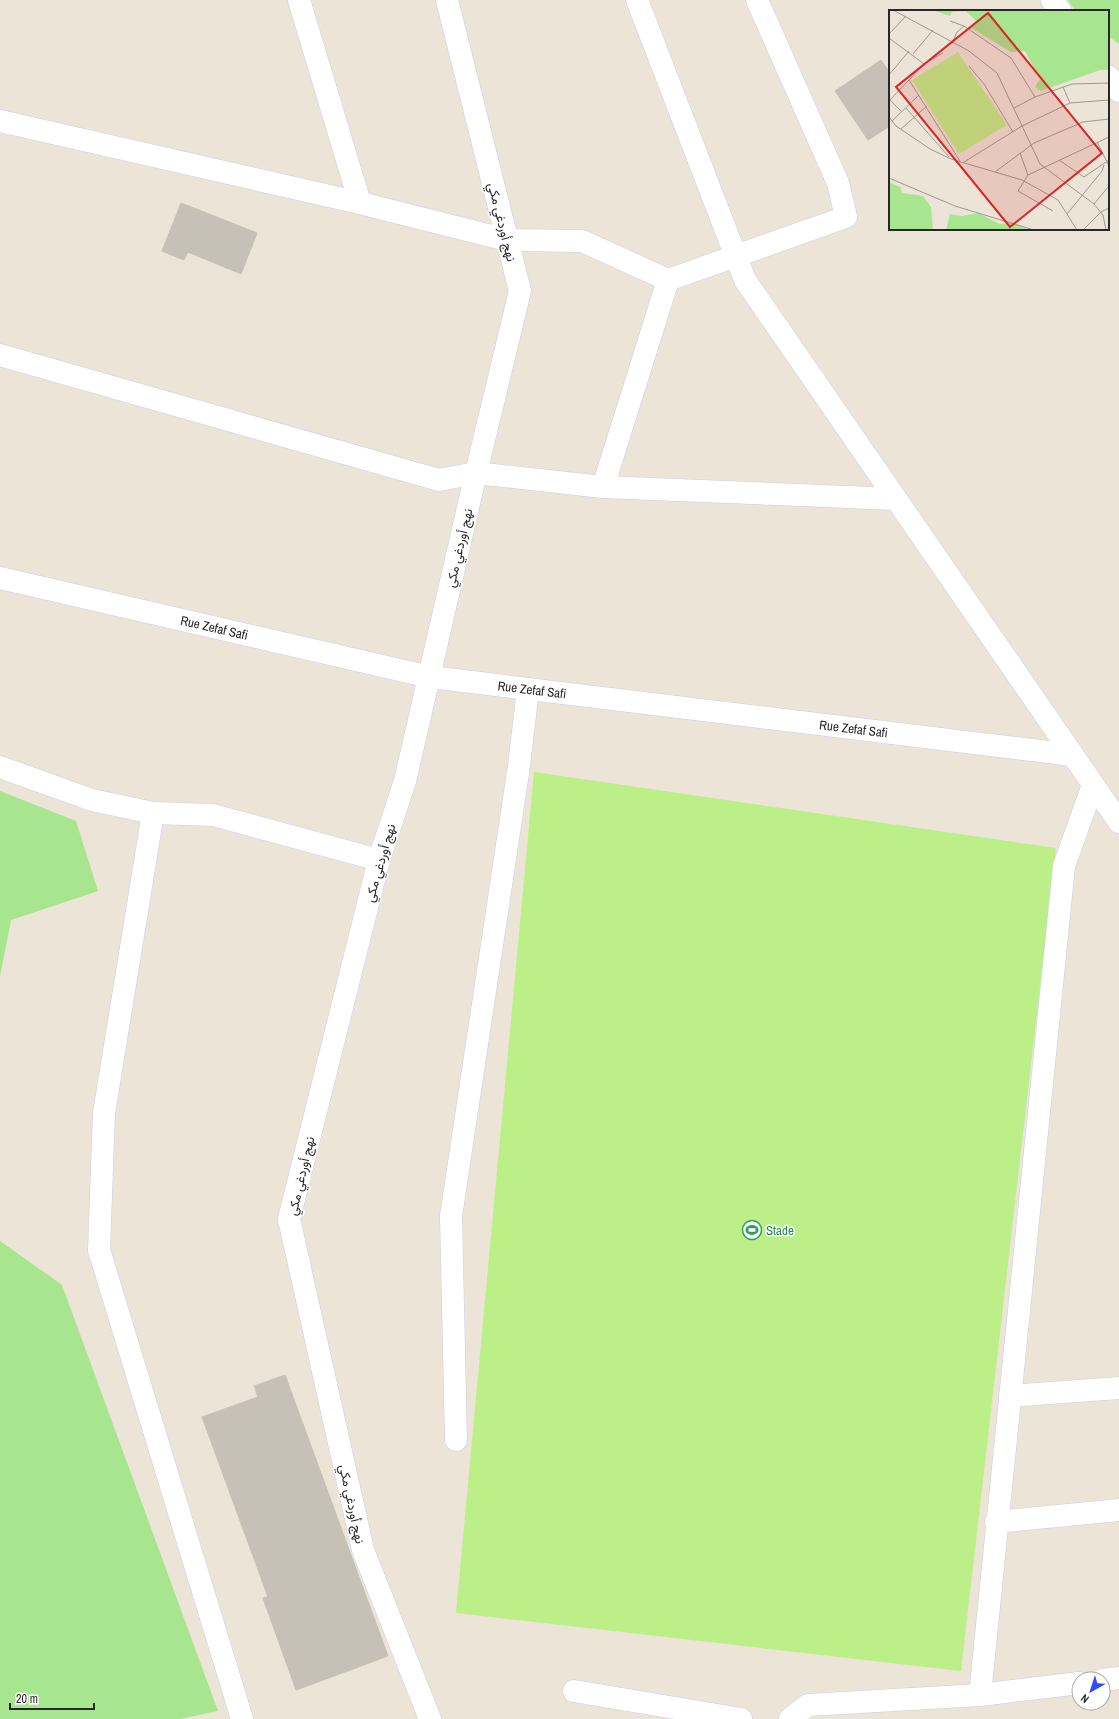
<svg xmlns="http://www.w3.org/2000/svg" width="1119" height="1719" font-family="'Archivo Narrow',Vazirmatn,sans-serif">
  <rect width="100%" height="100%" fill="#ebe4d7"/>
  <!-- green -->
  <path fill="#a7e68f" d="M1068,0H1119V44L1108,36V11H1075Z
    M0,791L76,821L98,891L11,920L0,977Z
    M0,1241L62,1285L218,1711L180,1719H0Z"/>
  <!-- pitch -->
  <path fill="#bdef89" d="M534,772L1056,848L961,1671L456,1613Z"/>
  <!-- building -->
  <path fill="#c6c0b7" stroke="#c6c0b1" d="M881,60L890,73V126L868,140L835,91Z
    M181,203L257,233L241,274L188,252L184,260L162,251Z
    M285,1375L388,1656L296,1690L263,1598L268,1597L202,1417L258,1397L254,1386Z"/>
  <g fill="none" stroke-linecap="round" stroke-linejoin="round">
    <!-- minor casing -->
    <g stroke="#cccfe2" stroke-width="23">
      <g id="minor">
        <path d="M299,0L360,203"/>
        <path d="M637,0L745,280L1119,822"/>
        <path d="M1052,0L1060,11"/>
        <path d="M1108,76L1119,91"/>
        <path d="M0,121L360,203L507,240L582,241L668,280"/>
        <path d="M0,355L439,480L476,473L603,487L896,499"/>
        <path d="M603,487L668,280L846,217L838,183L757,0"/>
        <path id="s1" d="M0,578L430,677L1073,755"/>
        <path d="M0,767L92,800L153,813L104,1113L99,1250L242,1719"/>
        <path d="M153,813L213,815L379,860"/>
        <path d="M1010,1396L1119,1388"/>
        <path d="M456,1440L451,1216L519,766L528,689"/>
        <path d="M996,1522L1119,1510"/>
        <path d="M1103,1680L1119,1678"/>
        <path d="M574,1691L741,1719"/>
        <path d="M980,1695L1079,1683"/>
        <path d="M430,1719L363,1550L289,1219L379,860L405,781L476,473L520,291L447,0"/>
        <path d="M790,1719L808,1705L980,1695L1064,866L1093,785"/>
      </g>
    </g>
    <!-- minor -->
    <use href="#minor" stroke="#fff" stroke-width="22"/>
  </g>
  <!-- icons -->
  <defs>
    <g id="stadium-ring" transform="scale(1)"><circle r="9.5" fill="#fff" stroke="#2e9e5b" stroke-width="1.5"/><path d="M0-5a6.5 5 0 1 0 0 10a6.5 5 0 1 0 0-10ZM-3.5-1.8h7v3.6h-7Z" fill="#2e9e5b"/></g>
  </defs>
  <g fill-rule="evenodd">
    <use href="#stadium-ring" x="752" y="1230"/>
  </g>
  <g text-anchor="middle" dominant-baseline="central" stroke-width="3" stroke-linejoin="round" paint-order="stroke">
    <!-- street labels -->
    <g font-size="13" fill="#272727" stroke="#fff">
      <text transform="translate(502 222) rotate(76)">نهج أوردغي مكي</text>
      <text transform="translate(459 548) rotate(-77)">نهج أوردغي مكي</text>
      <text stroke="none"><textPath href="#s1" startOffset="220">Rue Zefaf Safi</textPath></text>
      <text stroke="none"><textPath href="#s1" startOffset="544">Rue Zefaf Safi</textPath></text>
      <text stroke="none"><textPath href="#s1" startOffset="868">Rue Zefaf Safi</textPath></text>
      <text transform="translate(380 863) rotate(-74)">نهج أوردغي مكي</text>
      <text transform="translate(301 1176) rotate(-77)">نهج أوردغي مكي</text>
      <text transform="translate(352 1504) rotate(78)">نهج أوردغي مكي</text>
    </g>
    <!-- leisure labels -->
    <g font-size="13" fill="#27864d" stroke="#fff" text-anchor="start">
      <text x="766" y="1230">Stade</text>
    </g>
  </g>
  <!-- overview -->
  <g transform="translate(889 10)">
    <rect width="220" height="220" fill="#ebe4d7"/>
    <path d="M43,0H220V60H211L152,81L146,77L151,69L136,41L122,42L82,18L87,11L77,1L63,2L61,6ZM0,172L11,177L13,183L34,186L42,197L44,220H0ZM89,203L111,214L124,213L140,220H57L61,204L72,206Z" fill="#a7e68f"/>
    <path d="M69,42L118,115L70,144L23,70Z" fill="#bdef89"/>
    <path fill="none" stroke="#9d9891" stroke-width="1" d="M4,0L80,41L108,63L151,154L205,194L214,205L217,220M61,11L75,16M0,24L17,6M0,28L35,54L20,70L71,151M64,31L68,22L75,16L122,48L146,87L183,74L220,73M24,44L44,20M35,54L54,43M80,56L95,74L124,122M0,65L20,41M174,77L181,93M1,90L13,102M0,91L20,70M17,98L60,147M125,98L146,87M0,107L7,116L41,139L62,149L133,170L169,190L188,220M3,111L30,85M12,119L38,96M208,132L220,156M131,143L139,165L129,181L164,201M170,150L195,167L220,150M75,152L133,116L181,93L220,90M106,162L145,133L194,112L220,109M139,165L220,127M0,168L66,196L145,220M205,194L220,176M178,204L213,161L215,155M194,220L212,202L220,198"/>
    <path fill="#d62828" fill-opacity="0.15" stroke="#d62828" stroke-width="2" d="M99,3L213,143L121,217L7,77Z"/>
    <rect width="220" height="220" fill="none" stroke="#272727" stroke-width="2"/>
  </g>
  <!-- north arrow -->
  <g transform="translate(1091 1691) rotate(219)"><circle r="19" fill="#ffffff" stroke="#a9a9a9"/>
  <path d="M0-3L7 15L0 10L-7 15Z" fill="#3049ff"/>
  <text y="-6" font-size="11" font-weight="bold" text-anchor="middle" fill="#272727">N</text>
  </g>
  <!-- scale -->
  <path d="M10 1703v6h84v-6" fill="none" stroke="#272727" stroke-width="2"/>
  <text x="16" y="1703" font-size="12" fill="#272727" stroke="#ffffff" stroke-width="3" paint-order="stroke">20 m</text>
</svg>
